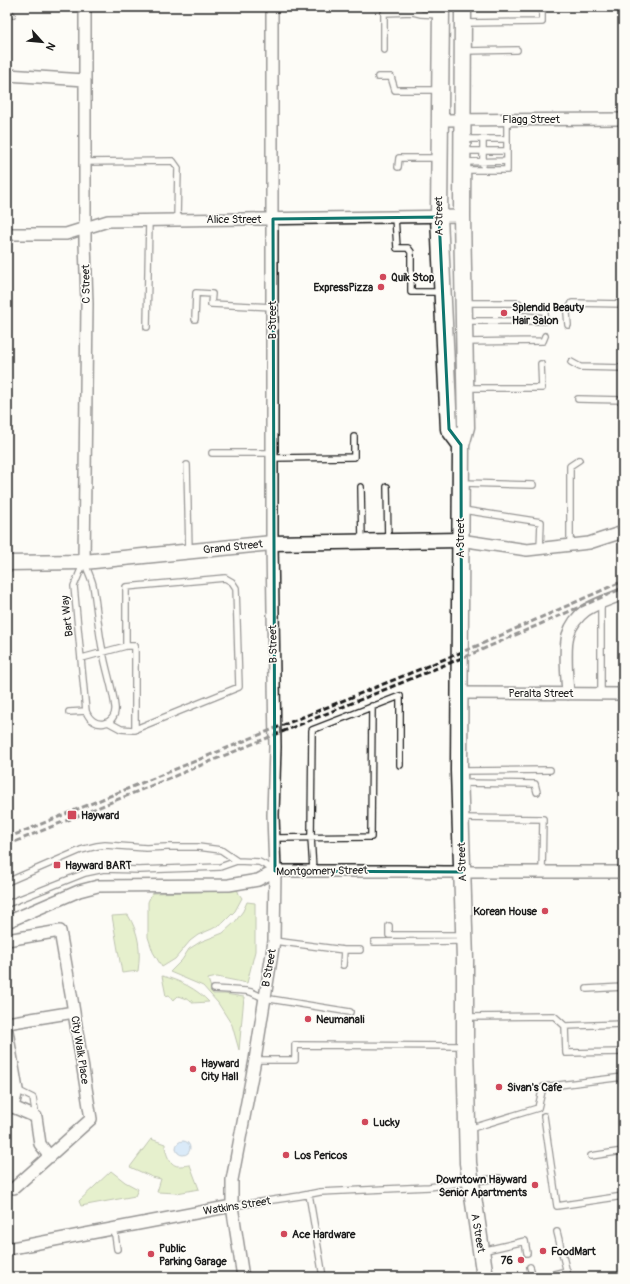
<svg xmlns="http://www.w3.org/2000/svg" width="630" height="1284" font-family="Pangolin,sans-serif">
  <rect width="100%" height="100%" fill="#fdfcf7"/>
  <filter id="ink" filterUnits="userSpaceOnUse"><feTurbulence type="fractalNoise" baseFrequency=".025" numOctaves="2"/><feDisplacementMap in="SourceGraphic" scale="8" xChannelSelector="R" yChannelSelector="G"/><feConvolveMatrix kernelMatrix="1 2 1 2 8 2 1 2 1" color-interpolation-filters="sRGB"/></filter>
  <g filter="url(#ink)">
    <!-- green -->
    <path fill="#cae39a" stroke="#73805b" d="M237,889L239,894L242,898L235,911L223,923L212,929L198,935L190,941L175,959L162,967L153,952L148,937V902L152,893L228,891Z
      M247,902L255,903V951L247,983L217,977L208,979L213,994H225L244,997L239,1050L232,1025L218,1003L203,986L170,972L182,960L189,949L200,942L223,933L235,922L243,911Z
      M128,915C139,933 141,950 138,971L122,973L112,916Z
      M162,976C179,980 197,989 209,1002L192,1003V1001L178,996L176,998L173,1000L169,995L166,996Z
      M151,1139L165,1144C165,1153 170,1167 180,1166C184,1166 187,1165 190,1165L199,1189L177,1193L157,1192L161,1179L152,1177L130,1167Z
      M111,1171L125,1182L138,1189L135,1196L81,1206L79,1201Z"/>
    <!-- water -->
    <path fill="#afd5f8" stroke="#748ba0" d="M176 1148a7 7 0 1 1 14 0a7 7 0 1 1-14 0Z"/>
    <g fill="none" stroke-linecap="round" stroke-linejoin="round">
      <!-- service casing -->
      <g stroke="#1c1c1c" stroke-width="8">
        <path id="service" d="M7,15H12
          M465,23L542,22V7
          M384,50V13L413,12L421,14L440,15
          M465,51L517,50
          M378,77H391L395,90H440
          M464,139H507
          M464,151H507
          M85,162L173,161L178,168L177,220
          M464,162L507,161
          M483,165V139
          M398,167L399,158H439
          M464,170H507V120
          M395,217L397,248H408L411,252V292H441
          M464,303H519L521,309L545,311V321H465
          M195,319L196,293L212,294L211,304L272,307
          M568,325L567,313L572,303L623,304
          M147,327L149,220
          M465,342L543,341L545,336
          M571,362L580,367L623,368
          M466,388H542L541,364
          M578,399L623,400
          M212,453H272
          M272,458L354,457V437
          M187,465L189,551
          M463,483L533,485
          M361,487L362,541
          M387,487L388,541
          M463,510L541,522L540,549
          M570,546V466L579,460
          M84,562C87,569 91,577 93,585C97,607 98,630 103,652C106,670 113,689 115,707C117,725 93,731 86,711L74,586Z
          M601,603V694
          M126,646H135V730
          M82,658L126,646V587L225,578L232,582L236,588L239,687L133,730L121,729L108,722
          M69,712L86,711
          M461,771L550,770
          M461,783L535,784L537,792
          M462,818L543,819L542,872
          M274,838L371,837L372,706
          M313,870L311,837L312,730L400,696V765
          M7,882L81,850L97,846L105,845L146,848L167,847H198L221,850L237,861
          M7,904L85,873L104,869L139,870L220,867L237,861L259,862L275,870
          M389,926V935H462
          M274,941L344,950L343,965
          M374,942L462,941
          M344,950H360
          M214,989L246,991L251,992L264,998L350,1012
          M587,989L623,987
          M466,1017L554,1016L565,1026
          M623,1024L565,1026L566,1053L623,1052
          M255,1060H295V1045L463,1046
          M17,1090L33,1098L36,1117
          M544,1116L557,1206L623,1196
          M469,1129L538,1108L543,1087L623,1077
          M591,1156L623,1151
          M309,1194L323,1277
          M232,1206L300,1196L320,1192L429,1187L499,1178
          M114,1228L117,1249
          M557,1232L568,1277
          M482,1251L525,1241L527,1253
          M530,1267L533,1277
          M554,1274L567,1271"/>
      </g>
      <!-- minor casing -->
      <g stroke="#1c1c1c" stroke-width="14">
        <path id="minor" d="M7,75L85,80
          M440,120L623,119
          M7,234H66L108,221L462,216
          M460,540L527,550L589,543L623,532
          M84,562L87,304L85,242V7
          M459,693L623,694
          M568,694C567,677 564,650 568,635C571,625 578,616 586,610C597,603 611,599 623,594
          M7,922L79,891L98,886L229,885L258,880L275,871H406L443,872H623
          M7,940L60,931L72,1000L91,1119L14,1188
          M7,1023L74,1012
          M7,1031L17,1090L13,1107
          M7,1108L13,1107L36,1117L40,1144L50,1157
          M7,1249L232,1206
          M243,1277L232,1206V1180L255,1060L274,941L275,871L273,815L275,747L272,543V7"/>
      </g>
      <!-- tertiary casing -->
      <g stroke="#1c1c1c" stroke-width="17">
        <path id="tertiary" d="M7,563L84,562L272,543L460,540"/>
      </g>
      <!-- secondary casing -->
      <g stroke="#1c1c1c" stroke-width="19">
        <path id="secondary" d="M441,7L439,217L449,429L461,445
          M463,7L462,216L466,427L461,445L459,771L465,960V1046L468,1163L485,1277"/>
      </g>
      <!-- service -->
      <use href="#service" stroke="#fdfcf7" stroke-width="5.5"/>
      <!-- minor -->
      <use href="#minor" stroke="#fdfcf7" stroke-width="11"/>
      <!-- tertiary -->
      <use href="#tertiary" stroke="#fdfcf7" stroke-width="14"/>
      <!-- secondary -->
      <use href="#secondary" stroke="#fdfcf7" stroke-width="16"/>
      <!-- rail -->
      <path stroke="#1c1c1c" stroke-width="3" stroke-dasharray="6 3" stroke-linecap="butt" d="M7,838L479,645L623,581
        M7,845L481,650L623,588"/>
    </g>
  </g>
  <!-- marked area -->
  <path d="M0 0H630V1284H0ZM439,217L449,429L461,445L462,872L275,871L273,219Z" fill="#fdfcf7" fill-opacity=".55" fill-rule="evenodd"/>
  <path fill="none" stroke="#0f766e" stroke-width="3" stroke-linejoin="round" d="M439,217L449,429L461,445L462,872L275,871L273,219Z"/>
  <!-- markers -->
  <g fill="#d1495b" stroke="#fdfcf7" stroke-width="1.5">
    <circle cx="383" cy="277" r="4"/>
    <circle cx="381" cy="287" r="4"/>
    <circle cx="504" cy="313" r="4"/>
    <rect x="67" y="810" width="10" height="10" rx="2"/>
    <rect x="53" y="861" width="8" height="8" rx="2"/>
    <circle cx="545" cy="911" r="4"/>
    <circle cx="308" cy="1019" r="4"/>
    <circle cx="193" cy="1069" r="4"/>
    <circle cx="499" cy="1087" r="4"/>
    <circle cx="365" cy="1122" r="4"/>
    <circle cx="286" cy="1155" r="4"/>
    <circle cx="535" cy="1185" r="4"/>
    <circle cx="284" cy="1234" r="4"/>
    <circle cx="543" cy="1251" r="4"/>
    <circle cx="151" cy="1254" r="4"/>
    <circle cx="521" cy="1260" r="4"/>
  </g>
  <g text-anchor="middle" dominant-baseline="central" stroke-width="3" stroke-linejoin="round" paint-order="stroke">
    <!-- street labels -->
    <g font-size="11" fill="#1c1c1c" stroke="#fdfcf7">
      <text x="531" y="119">Flagg Street</text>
      <text transform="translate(439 216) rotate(-91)">A Street</text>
      <text x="234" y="219">Alice Street</text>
      <text transform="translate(86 284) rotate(-91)">C Street</text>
      <text transform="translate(272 320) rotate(-90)">B Street</text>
      <text transform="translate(460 538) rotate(-90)">A Street</text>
      <text transform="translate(233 547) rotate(-6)">Grand Street</text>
      <text transform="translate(67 616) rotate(-96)">Bart Way</text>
      <text transform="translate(273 644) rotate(-91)">B Street</text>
      <text x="541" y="693">Peralta Street</text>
      <text transform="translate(462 862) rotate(-92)">A Street</text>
      <text transform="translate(322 871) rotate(-1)">Montgomery Street</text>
      <text transform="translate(269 968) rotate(-80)">B Street</text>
      <text transform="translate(80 1050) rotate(81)">City Walk Place</text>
      <text transform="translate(237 1206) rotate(-9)">Watkins Street</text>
      <text transform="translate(478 1233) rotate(80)">A Street</text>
    </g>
    <!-- poi labels -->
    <g font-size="11" font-weight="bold" fill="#1c1c1c" stroke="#fdfcf7" text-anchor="start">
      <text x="391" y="277">Quik Stop</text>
      <text x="373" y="287" text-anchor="end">ExpressPizza</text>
      <text x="512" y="307">Splendid Beauty<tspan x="512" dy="13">Hair Salon</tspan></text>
      <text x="81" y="815">Hayward</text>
      <text x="65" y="865">Hayward BART</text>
      <text x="537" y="911" text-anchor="end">Korean House</text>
      <text x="316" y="1019">Neumanali</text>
      <text x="201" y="1063">Hayward<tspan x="201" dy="13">City Hall</tspan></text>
      <text x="507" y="1087">Sivan's Cafe</text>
      <text x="373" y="1122">Lucky</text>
      <text x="294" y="1155">Los Pericos</text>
      <text x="527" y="1179" text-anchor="end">Downtown Hayward<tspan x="527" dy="13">Senior Apartments</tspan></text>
      <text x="292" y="1234">Ace Hardware</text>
      <text x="159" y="1248">Public<tspan x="159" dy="13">Parking Garage</tspan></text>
      <text x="551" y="1251">FoodMart</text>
      <text x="513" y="1260" text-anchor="end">76</text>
    </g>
  </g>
  <!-- margin -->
  <rect width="630" height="1284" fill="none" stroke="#fdfcf7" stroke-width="24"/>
  <rect x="12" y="12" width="606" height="1260" fill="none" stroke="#1c1c1c" stroke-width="1.5" filter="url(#ink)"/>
  <!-- north arrow -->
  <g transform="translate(42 42) rotate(117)" stroke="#fdfcf7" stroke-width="3" paint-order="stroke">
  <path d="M0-3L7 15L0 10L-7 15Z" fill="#1c1c1c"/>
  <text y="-6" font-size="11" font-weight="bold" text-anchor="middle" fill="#1c1c1c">N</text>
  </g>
</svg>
